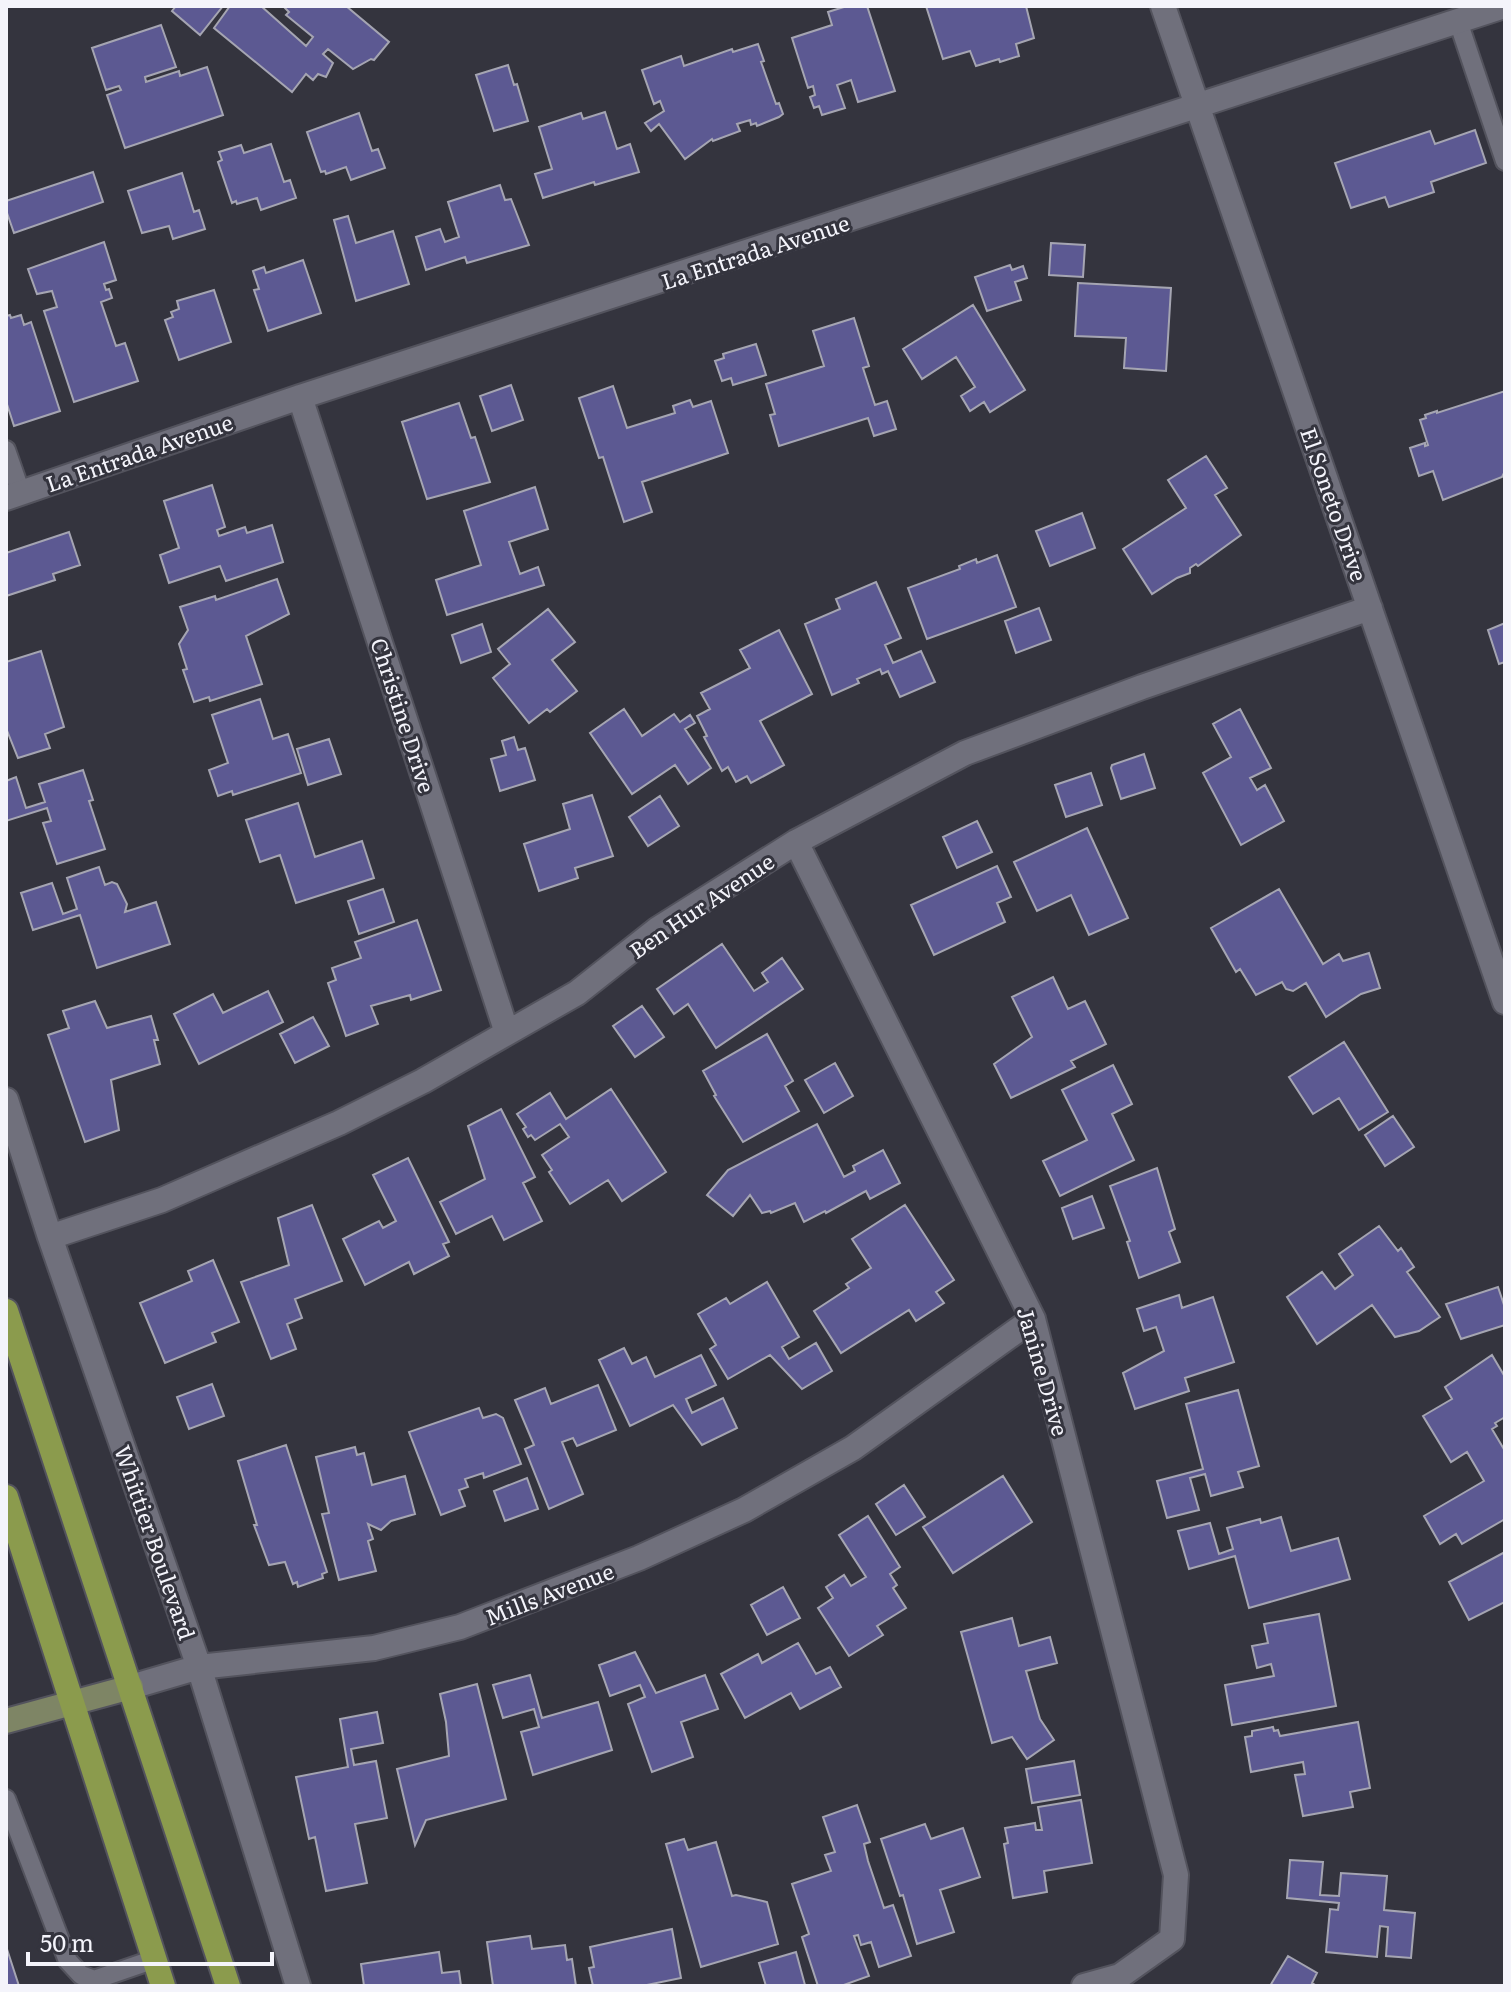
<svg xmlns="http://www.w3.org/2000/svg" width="1511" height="1992" font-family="Literata,serif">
  <rect width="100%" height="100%" fill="#34343e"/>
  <!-- building -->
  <path fill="#5c5992" stroke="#a5a5b2" stroke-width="2" d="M176,6H223L200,35L172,11Z
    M230,6H261L306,46L313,37L286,15L289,12L285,8L286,6H346L389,42L374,60L371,59L353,69L328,49L323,54L333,63L326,77L318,74L313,80L306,74L292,92L214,28Z
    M847,6H867L895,91L858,102L851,80L837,85L845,108L822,115L819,106L814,108L810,97L815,95L813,86L808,88L792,38L832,25L828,12Z
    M926,6H1026L1034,38L1016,44L1019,56L1000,62L999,59L976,66L970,51L943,59Z
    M161,25L176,67L145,77L146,82L179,71L180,76L207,67L223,115L125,148L107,95L121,90L119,86L106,90L92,48Z
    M758,44L764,61L761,62L776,104L779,103L783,114L779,117L757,126L756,123L751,125L750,120L737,124L740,131L713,141L712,139L685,159L659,124L651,131L645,123L664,111L660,101L654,104L642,70L681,56L684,66L732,49L733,52Z
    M508,65L514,85L517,84L528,121L494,131L476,75Z
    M605,112L617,149L630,144L639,172L595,185L594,182L543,198L535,174L552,169L539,127L581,113L583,119Z
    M359,113L372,151L378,149L385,168L351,180L346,167L326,174L325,171L321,172L307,132Z
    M1475,130L1486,163L1431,182L1434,192L1389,207L1385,197L1351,208L1335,163L1430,131L1435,144Z
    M271,144L284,182L290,180L296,198L261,210L257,198L237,204L236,201L232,203L218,162L222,160L219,152L241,145L244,153Z
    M93,172L103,202L14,233L6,210V201Z
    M182,173L194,212L199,210L205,229L173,239L169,226L142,233L128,191Z
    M500,185L505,200L511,199L529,245L467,263L465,257L426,270L416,237L440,229L445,242L459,237L448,202Z
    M348,216L356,243L393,231L409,284L356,301L334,220Z
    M104,242L116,280L104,284L106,290L109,289L112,298L101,302L116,346L125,343L138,381L74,402L44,311L57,307L52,291L37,294L28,269Z
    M1051,243L1085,245L1083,277L1049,275Z
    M303,260L321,313L268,331L254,290L259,289L253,271L264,267L266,273Z
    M1010,265L1012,270L1023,266L1027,278L1015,282L1021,300L987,311L975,277Z
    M1078,283L1171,288L1166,371L1124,368L1126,338L1075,336Z
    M214,290L231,342L179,360L165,320L173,317L171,312L179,309L177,301Z
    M973,305L1025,390L990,412L984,402L970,411L961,396L975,387L956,357L922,379L903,349Z
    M10,315L11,318L21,315L24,325L31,322L60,411L14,426L6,401V316Z
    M854,318L869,366L863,368L875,405L887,401L896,429L874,436L868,418L779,446L770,415L775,414L766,384L824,366L813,331Z
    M756,344L766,375L733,385L731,378L722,381L715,361L724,358L723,354Z
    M511,385L523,420L492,431L480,396Z
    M613,386L627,428L675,413L673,406L690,400L693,407L711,401L728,453L642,482L652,512L624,522L603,457L599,458L579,398Z
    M1505,391V471L1502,477L1443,500L1433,471L1419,476L1410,448L1425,443V446L1428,445L1420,420L1426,418L1425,415L1437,411V413Z
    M459,403L471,438L475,437L490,482L427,499L402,422Z
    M1206,456L1227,488L1215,495L1241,535L1198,566L1196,564L1190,568V573L1177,578L1152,594L1123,549L1186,508L1168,480Z
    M212,485L225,527L217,530L219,536L245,527L247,533L272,525L283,562L226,581L220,566L169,583L160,555L179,548L164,501Z
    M535,487L548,529L509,542L520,574L538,567L544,585L447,615L436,580L481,565L464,511Z
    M1082,513L1095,548L1050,566L1036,531Z
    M69,532L80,565L53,574L55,580L6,596V553Z
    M997,555L1016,607L927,639L908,588L960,569L959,566L976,559L977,563Z
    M277,579L289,614L246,636L262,684L210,701L209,697L194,702L183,670L187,669L179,644L188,630L180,607L215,596L216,600Z
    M876,582L901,638L885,645L893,663L921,651L935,682L900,697L888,671L882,674L880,669L857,679L859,683L832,695L805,624L840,609L836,599Z
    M1039,608L1051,640L1016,653L1005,621Z
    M548,609L575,642L552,660L577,691L550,712L547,709L529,723L493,678L510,664L498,649Z
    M1505,623V662L1499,664L1488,630Z
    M482,624L491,652L461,663L452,635Z
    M779,630L812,694L760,721L784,765L751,783L747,776L736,782L728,767L722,771L704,737L707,736L697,716L710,709L701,693L750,668L740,650Z
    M41,651L64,727L45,734L50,748L18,758L6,728V662Z
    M260,699L273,739L288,734L301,773L233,795L232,791L218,796L209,770L228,763L212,715Z
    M624,709L642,736L674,714L680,722L690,715L695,723L685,729L711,768L688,784L675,765L632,794L590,733Z
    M1240,709L1271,768L1250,778L1257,790L1265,785L1284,821L1241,845L1203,773L1231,757L1213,724Z
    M514,737L518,750L525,748L535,780L500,791L491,759L506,755L502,741Z
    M329,739L341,774L308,785L297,749Z
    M1144,754L1155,788L1121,799L1111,768L1112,765Z
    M83,770L93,800L89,801L105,849L57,864L43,823L51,821L47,808L6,821V781L16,777L26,808L45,802L39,784Z
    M1091,773L1102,805L1066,817L1055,785Z
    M592,795L613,856L575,868L578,878L539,891L524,844L570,829L563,804Z
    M660,796L679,826L648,846L629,817Z
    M298,803L315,857L362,841L374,878L296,903L280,855L260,862L246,820Z
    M977,821L992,852L957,868L943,837Z
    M1087,828L1128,918L1089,935L1071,895L1037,911L1014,862Z
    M997,866L1011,897L997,903L1005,922L934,955L911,905Z
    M99,867L105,885L112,882L117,884L127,904L125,912L156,902L170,944L97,968L80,915L33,930L21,893L52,883L63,914L77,909L67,878Z
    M383,889L394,922L359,934L348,901Z
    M1279,889L1323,964L1339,954L1343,961L1369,953L1380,988L1361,994L1326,1017L1306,983L1293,991L1286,989L1282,982L1256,995L1240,969L1236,972L1211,928Z
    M417,920L441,990L411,1000L410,995L371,1006L378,1024L346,1036L328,983L336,980L332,968L361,958L355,942Z
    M722,944L754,991L768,982L762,973L782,958L803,989L716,1048L688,1004L674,1014L657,989Z
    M1053,977L1068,1009L1085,1001L1106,1044L1071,1061L1075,1067L1011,1098L994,1064L1032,1037L1012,997Z
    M268,991L283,1022L199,1064L174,1014L213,994L223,1013Z
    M95,1001L107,1028L151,1016L158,1040H154L160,1064L111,1080L119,1130L85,1142L48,1035L69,1028L63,1011Z
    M642,1006L664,1037L635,1057L613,1026Z
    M313,1017L329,1046L295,1063L280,1034Z
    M767,1034L793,1081L785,1086L799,1111L743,1142L714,1096L716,1095L703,1071Z
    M1344,1042L1388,1112L1359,1130L1339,1098L1313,1114L1289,1077Z
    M835,1063L853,1096L824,1113L805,1080Z
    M1113,1065L1132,1104L1112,1114L1134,1160L1060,1196L1043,1161L1087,1140L1062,1090Z
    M611,1089L666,1172L622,1201L608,1180L570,1204L549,1172L552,1170L542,1155L569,1137L560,1124L535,1140L531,1135L528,1137L523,1129L526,1127L517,1114L550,1093L566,1119Z
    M501,1109L535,1177L523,1183L542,1221L504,1240L492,1216L456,1234L440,1202L485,1179L468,1126Z
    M1393,1116L1414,1147L1385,1166L1365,1135Z
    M817,1124L844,1177L855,1171L853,1166L883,1150L900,1183L870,1199L866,1191L826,1213L825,1211L804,1222L795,1203L771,1213L770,1211L762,1213L750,1195L733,1216L707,1195L728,1170Z
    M408,1158L449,1242L443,1244L449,1256L414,1274L409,1262L365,1285L343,1239L379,1221L383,1228L396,1221L373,1175Z
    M1157,1168L1175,1229L1169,1232L1180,1262L1139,1278L1127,1242L1130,1241L1110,1186Z
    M1092,1196L1104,1228L1073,1239L1062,1208Z
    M312,1205L342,1281L295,1299L302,1318L287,1324L296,1349L271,1359L241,1282L289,1265L278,1218Z
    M905,1205L954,1280L936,1292L944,1303L916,1321L909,1310L841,1353L814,1311L849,1288L846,1284L871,1268L852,1239Z
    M1379,1226L1398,1251L1401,1248L1414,1267L1407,1272L1440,1317L1419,1331L1395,1337L1372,1305L1317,1344L1287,1297L1322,1272L1335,1289L1353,1275L1339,1254Z
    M213,1260L239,1322L212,1333L216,1342L165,1363L140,1303L192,1281L188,1271Z
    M767,1282L799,1337L782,1347L789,1359L816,1343L832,1371L802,1389L770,1355L728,1379L710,1349L716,1345L698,1314L726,1298L730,1304Z
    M1498,1287L1505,1308V1325L1461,1339L1446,1304Z
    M1179,1295L1182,1308L1213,1297L1234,1362L1185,1378L1189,1391L1135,1409L1123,1373L1164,1351L1156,1327L1144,1331L1137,1309Z
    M624,1348L632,1364L646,1357L655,1377L701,1355L716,1385L686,1399L692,1413L723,1398L737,1428L702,1445L673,1405L630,1426L599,1360Z
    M1492,1355L1505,1377V1417L1495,1423L1497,1426L1492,1429L1505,1451V1519L1462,1544L1456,1534L1440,1544L1424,1516L1484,1481L1467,1452L1451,1462L1423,1416L1452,1399L1445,1387Z
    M212,1384L224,1416L189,1429L177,1397Z
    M598,1385L616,1430L577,1446L573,1438L562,1442L583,1494L549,1509L525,1449L534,1445L515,1400L545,1388L551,1404Z
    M1238,1390L1259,1466L1238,1472L1243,1487L1211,1496L1205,1474L1190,1478L1199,1510L1167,1518L1157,1481L1203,1469L1186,1404Z
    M479,1408L483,1418L496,1414L503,1418L521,1464L484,1478L483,1473L465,1479L468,1487L459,1490L465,1506L441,1515L409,1432Z
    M286,1445L327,1572L322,1574L323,1578L298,1587L297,1582L293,1584L285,1562L269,1565L254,1525H257L238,1461Z
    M355,1447L357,1455L364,1453L372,1485L405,1476L415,1514L391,1521L381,1530L368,1524L373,1539L368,1541L376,1571L339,1580L322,1514L329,1513L316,1457Z
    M1003,1476L1032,1522L953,1573L923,1527Z
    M527,1478L538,1509L505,1521L494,1491Z
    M904,1485L925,1517L896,1535L876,1504Z
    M868,1516L900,1567L890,1574L897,1585L893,1588L906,1608L877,1626L883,1635L849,1656L818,1608L833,1598L826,1587L844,1575L851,1586L866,1577L839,1535Z
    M1281,1517L1291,1551L1338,1538L1350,1579L1249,1608L1235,1556L1189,1569L1178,1531L1210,1523L1219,1554L1233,1549L1227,1528L1260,1519L1261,1523Z
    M1505,1552V1602L1469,1620L1449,1582Z
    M783,1587L800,1618L767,1635L751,1605Z
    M1319,1614L1336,1706L1232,1725L1225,1685L1274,1676L1271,1664L1257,1668L1252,1646L1268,1643L1264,1624Z
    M1012,1618L1019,1646L1050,1637L1057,1663L1026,1671L1040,1719L1054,1740L1027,1759L1012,1737L992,1743L961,1632Z
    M798,1643L816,1674L830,1667L841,1687L800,1709L791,1693L745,1718L721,1674L758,1654L762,1663Z
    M635,1652L656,1693L705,1675L718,1709L681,1722L693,1757L652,1772L628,1704L645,1697L640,1685L610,1696L599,1665Z
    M530,1675L542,1718L598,1702L612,1750L533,1775L521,1732L539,1727L534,1709L503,1718L493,1685Z
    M477,1684L506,1799L426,1820L415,1845L397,1769L449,1756L446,1722L440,1694Z
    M377,1712L383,1743L351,1749L354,1765L376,1761L387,1818L355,1824L367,1883L326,1891L315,1837L309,1839L296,1777L348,1767L340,1719Z
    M1358,1722L1370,1788L1350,1792L1353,1807L1303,1816L1295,1775L1305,1774L1303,1762L1251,1772L1245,1737L1252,1736V1731L1273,1727L1274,1731L1278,1730L1280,1736Z
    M1074,1761L1080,1795L1032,1803L1026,1769Z
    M1081,1800L1092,1863L1044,1871L1047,1892L1013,1898L1004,1844L1008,1843L1005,1828L1035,1823L1036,1830H1042L1038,1807Z
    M857,1805L870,1842L864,1844L868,1861L884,1908L893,1905L911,1956L879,1967L871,1942L861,1945L858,1935L854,1936L869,1976L841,1986H818L802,1937L809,1934L792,1884L831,1871L825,1855L835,1852L823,1817Z
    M925,1824L931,1839L963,1828L980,1877L940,1890L954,1932L917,1944L903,1895L900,1896L881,1839Z
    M684,1839L688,1850L716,1842L732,1896L736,1895L767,1902L778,1944L701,1967L666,1844Z
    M1290,1860L1323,1862L1320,1895L1339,1896L1341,1873L1387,1876L1384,1910L1415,1913L1411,1958L1386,1956L1388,1927L1380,1926L1377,1957L1326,1952L1330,1909L1338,1910L1339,1903L1287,1898Z
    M672,1929L681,1978L642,1986H593L589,1968L594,1967L590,1947Z
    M530,1936L532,1949L565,1945L567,1960L572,1959L576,1986H493L487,1942Z
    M6,1946L19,1986H6Z
    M439,1952L442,1973L459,1971L461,1986H364L361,1964Z
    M796,1952L805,1985L766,1986L759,1963Z
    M1288,1956L1317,1973L1312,1983L1317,1986H1270Z"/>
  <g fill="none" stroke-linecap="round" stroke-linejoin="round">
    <!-- lane casing -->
    <g stroke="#53535d" stroke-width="22">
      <path id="lane" d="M1458,21L1505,161
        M6,450L21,493
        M6,1799L68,1961L81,1975L94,1980L155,1959"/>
    </g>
    <!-- street casing -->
    <g stroke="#53535d" stroke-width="28">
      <path id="street" d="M1163,6L1505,1002
        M300,397L507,1033
        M6,498L300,397L1504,6
        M796,842L1033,1319L1176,1875L1172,1939L1120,1976L1084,1986
        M6,1100L50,1237L199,1667L298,1986
        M50,1237L162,1200L339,1123L423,1081L577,993L658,929L796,842L965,753L1142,687L1370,608
        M131,1687L199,1667L374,1648L460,1627L639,1558L744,1510L853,1448L1033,1319"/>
    </g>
    <!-- secondary casing -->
    <g stroke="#53535d" stroke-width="28">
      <path id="secondary" d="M6,1721L131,1687"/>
    </g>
    <!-- primary casing -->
    <g stroke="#53535d" stroke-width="28">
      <path id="primary" d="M6,1311L228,1986
        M6,1497L163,1986"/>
    </g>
    <!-- lane -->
    <use href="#lane" stroke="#70707c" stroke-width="18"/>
    <!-- street -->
    <use href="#street" stroke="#70707c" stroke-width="24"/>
    <!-- secondary -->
    <use href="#secondary" stroke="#7e8565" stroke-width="24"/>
    <!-- primary -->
    <use href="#primary" stroke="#8b9b4d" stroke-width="24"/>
  </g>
  <g text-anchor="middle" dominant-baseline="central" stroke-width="6" stroke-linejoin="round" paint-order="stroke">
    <!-- street labels -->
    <g font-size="22" fill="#f4f4fb" stroke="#34343e">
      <text transform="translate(755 251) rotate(-18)">La Entrada Avenue</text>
      <text transform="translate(139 452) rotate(-19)">La Entrada Avenue</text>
      <text transform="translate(1335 504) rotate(71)">El Soneto Drive</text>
      <text transform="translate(404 715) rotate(72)">Christine Drive</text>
      <text transform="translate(701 905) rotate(-34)">Ben Hur Avenue</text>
      <text transform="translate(1044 1371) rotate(74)">Janine Drive</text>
      <text transform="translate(156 1542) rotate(71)">Whittier Boulevard</text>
      <text transform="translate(549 1593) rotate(-21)">Mills Avenue</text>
    </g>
  </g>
  <!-- border -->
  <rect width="1511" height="1992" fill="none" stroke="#f4f4fb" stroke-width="16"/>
  <!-- scale -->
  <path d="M28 1952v12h244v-12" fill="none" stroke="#f4f4fb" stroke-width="4"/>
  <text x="40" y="1952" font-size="24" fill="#f4f4fb" stroke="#34343e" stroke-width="6" paint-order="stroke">50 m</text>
</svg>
